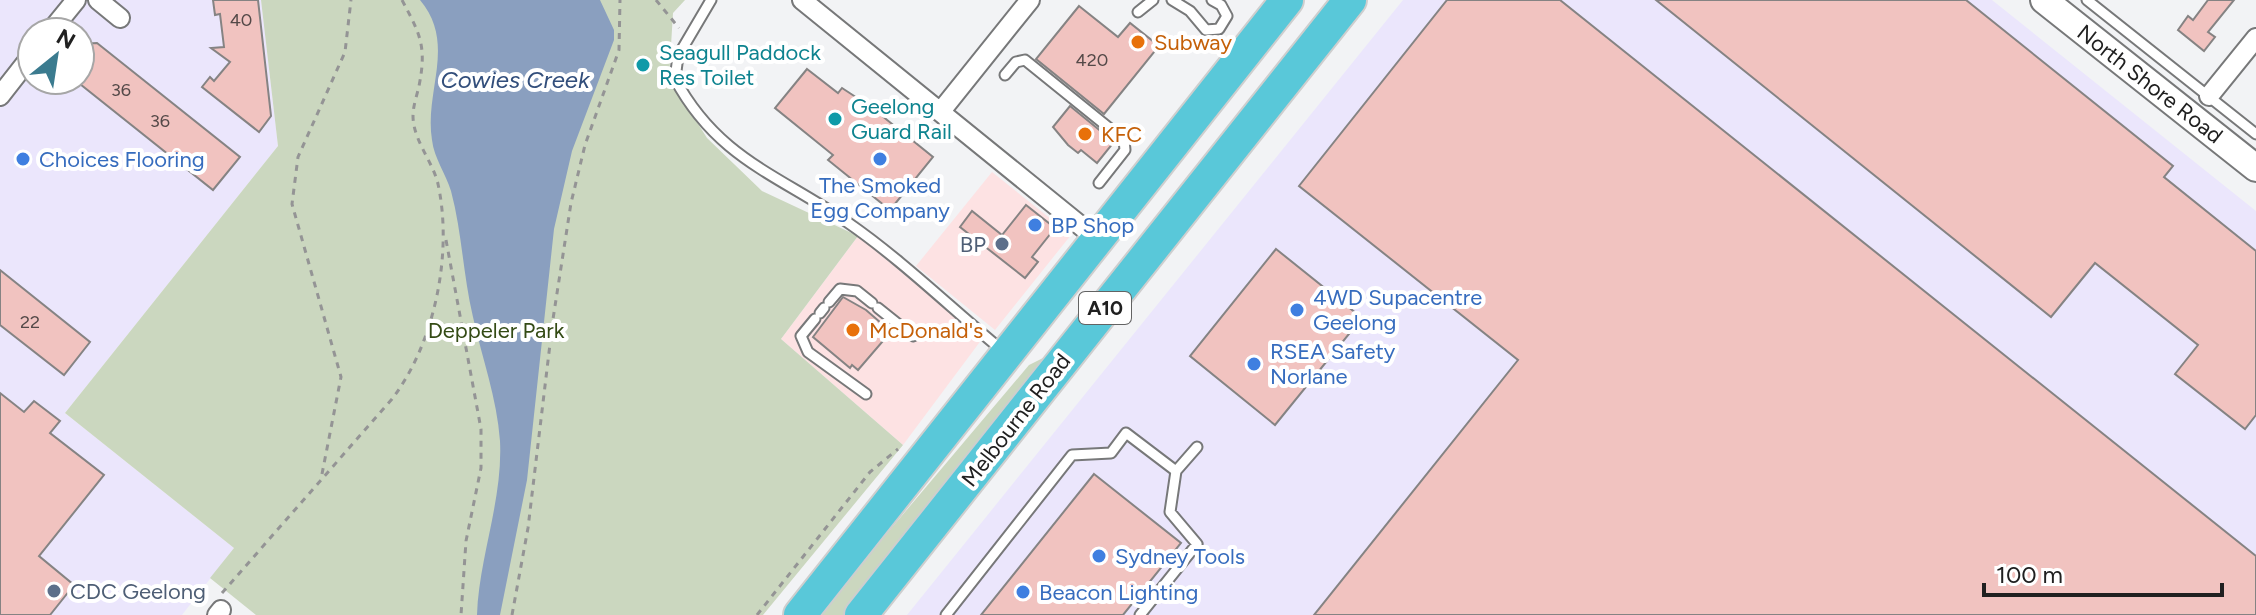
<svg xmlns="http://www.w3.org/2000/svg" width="2256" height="615" font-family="Figtree,sans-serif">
  <rect width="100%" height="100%" fill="#f2f3f5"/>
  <!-- commercial -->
  <path fill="#fde2e3" d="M992,172L1071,235L995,330L916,266Z
    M858,236L982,339L903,445L781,339Z"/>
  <!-- industrial -->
  <path fill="#ebe6fc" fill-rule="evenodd" d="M0,0H261L278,146L65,413L234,548L182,615H0ZM32,32H80V80H32Z
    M1403,0H1992L2256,211V615H907Z"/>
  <!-- green -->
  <path fill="#cbd7bf" d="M261,0H685L673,13L669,78L707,138L762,191L858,236L781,339L903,445L763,615H256L210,578L234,548L65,413L278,146Z
    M1053,353L845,615H818L1029,365Z"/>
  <!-- water -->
  <path fill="#8a9fbf" d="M420,0H600L614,30V40L572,151L554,229L527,480L500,615H477C479,557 503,500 500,441C497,398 482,358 473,317C463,275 462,232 451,191C446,174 434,158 432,140C424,91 457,44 420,0Z"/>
  <!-- building -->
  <path fill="#f1c3c0" stroke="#858383" stroke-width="2" d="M213,0H258L271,116L259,132L202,87L210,77L214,81L230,62L211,48L224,47L220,14L215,15Z
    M1447,0H1560L2256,556V615H1314L1518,360L1299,186Z
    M1656,0H1966L2173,166L2164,177L2256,251V415L2245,429L2175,374L2198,345L2095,263L2051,317Z
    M2208,0H2234L2208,32L2215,37L2204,51L2178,30L2188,16L2193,20Z
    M1079,6L1118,37L1130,23L1159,46L1104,114L1036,59Z
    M97,43L240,157L213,190L80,84V44Z
    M807,69L838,93L842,88L871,107L933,157L890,210L828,160L833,155L775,108Z
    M1070,106L1114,142L1097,163L1081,150L1078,153L1068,145L1053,127Z
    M1026,205L1055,228L1032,257L1038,262L1025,278L960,227L972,211L1002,235Z
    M1276,249L1362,318L1275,425L1190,356Z
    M0,270L90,342L64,375L0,325Z
    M843,297L866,310L888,329L889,334L858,370L852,365L850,368L813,337Z
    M0,393L24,412L34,401L60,421L50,433L104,475L39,556L74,585L50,615H0Z
    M1094,474L1181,543L1123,615H981Z"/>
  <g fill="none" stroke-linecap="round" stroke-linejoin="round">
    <!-- lane casing -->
    <g stroke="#777879" stroke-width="13">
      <path id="lane" d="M711,0L678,56L675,79C718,159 779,175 847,222C902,260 952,309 1003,351
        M1172,0L1190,11L1206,30L1219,29L1227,16L1221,5L1212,0
        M2087,0L2256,134
        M1138,12L1153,0
        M1005,75L1016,62L1025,60L1124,140L1125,150L1099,183
        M829,302L840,289L857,291L872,303
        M878,308L913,336
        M820,313L824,308
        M815,319L801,336L808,352L866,394
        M1176,471L1197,447
        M946,615L1072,455L1111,453L1126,433L1176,471L1170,512L1197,544L1140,615"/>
    </g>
    <!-- street casing -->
    <g stroke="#777879" stroke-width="22">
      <path id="street" d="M98,0L120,18
        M802,0L1097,239
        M50,32L76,0
        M0,96L32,55
        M2209,96L2256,38
        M941,111L1030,0
        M217,615L221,610"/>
    </g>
    <!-- secondary casing -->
    <g stroke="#777879" stroke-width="30">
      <path id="secondary" d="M2044,0L2256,168"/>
    </g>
    <!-- highway casing -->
    <g stroke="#cecece" stroke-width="36">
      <path id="highway" d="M800,615L1287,0
        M861,615L1350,0"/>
    </g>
    <!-- path -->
    <path stroke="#949495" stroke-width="3" stroke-dasharray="6 6" stroke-linecap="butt" d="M656,0L679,28
      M446,240L481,429V468L466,541L461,615
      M322,474L341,377L292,204L298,157L345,52L351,0
      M222,593L392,399C435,343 453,253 438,184C433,162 413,140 413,116C413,106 417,95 419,86C427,46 420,34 402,0
      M512,615L528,528L553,319L571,203L585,145L619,50L620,0
      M757,615L870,472L898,449"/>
    <!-- lane -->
    <use href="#lane" stroke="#fff" stroke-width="9"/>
    <!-- street -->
    <use href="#street" stroke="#fff" stroke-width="18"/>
    <!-- secondary -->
    <use href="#secondary" stroke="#fff" stroke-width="26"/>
    <!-- highway -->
    <use href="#highway" stroke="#59c8d9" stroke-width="32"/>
  </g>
  <!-- markers -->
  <g fill="#e8710a" stroke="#fff" stroke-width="3">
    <circle cx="1138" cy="42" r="8"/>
    <circle cx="1085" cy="134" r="8"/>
    <circle cx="853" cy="330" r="8"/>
  </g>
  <g fill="#0f9aa8" stroke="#fff" stroke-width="3">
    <circle cx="643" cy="65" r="8"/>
    <circle cx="835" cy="119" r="8"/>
  </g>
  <g fill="#3f7fe0" stroke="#fff" stroke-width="3">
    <circle cx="23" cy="159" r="8"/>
    <circle cx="880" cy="159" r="8"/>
    <circle cx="1035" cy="225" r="8"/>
    <circle cx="1297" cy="310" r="8"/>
    <circle cx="1254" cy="364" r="8"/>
    <circle cx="1099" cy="556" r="8"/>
    <circle cx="1023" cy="592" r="8"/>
  </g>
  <g fill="#5c6f8a" stroke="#fff" stroke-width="3">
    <circle cx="1002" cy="244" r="8"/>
    <circle cx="54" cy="591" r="8"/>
  </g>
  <g text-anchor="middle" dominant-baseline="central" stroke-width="8" stroke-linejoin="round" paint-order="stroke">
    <!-- number labels -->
    <g font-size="18" fill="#544948">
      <text x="241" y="20">40</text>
      <text x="1092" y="60">420</text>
      <text x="121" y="90">36</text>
      <text x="160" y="121">36</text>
      <text x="30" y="322">22</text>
    </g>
    <!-- shield labels -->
    <rect fill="#fff" stroke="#636363" stroke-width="2" x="1079" y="292" width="52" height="32" rx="6"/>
    <g font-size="20" font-weight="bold" fill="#202020">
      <text x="1105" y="308">A10</text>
    </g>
    <!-- food labels -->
    <g font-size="22" fill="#c56008" stroke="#fff" text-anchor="start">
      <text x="1154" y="42">Subway</text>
      <text x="1101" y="134">KFC</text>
      <text x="869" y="330">McDonald's</text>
    </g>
    <!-- culture labels -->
    <g font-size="22" fill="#0d838f" stroke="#fff" text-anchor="start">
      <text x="659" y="52">Seagull Paddock<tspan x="659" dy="25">Res Toilet</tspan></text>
      <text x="851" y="106">Geelong<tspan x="851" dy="25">Guard Rail</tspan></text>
    </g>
    <!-- street labels -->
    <g font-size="22" fill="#202020" stroke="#fff">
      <text transform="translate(2150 84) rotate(38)">North Shore Road</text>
      <text transform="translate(1016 420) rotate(-52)">Melbourne Road</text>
    </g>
    <!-- shop labels -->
    <g font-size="22" fill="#366cbe" stroke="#fff" text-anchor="start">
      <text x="39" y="159">Choices Flooring</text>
      <text x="880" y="185" text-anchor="middle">The Smoked<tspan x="880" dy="25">Egg Company</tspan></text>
      <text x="1051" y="225">BP Shop</text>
      <text x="1313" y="297">4WD Supacentre<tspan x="1313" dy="25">Geelong</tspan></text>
      <text x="1270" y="351">RSEA Safety<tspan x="1270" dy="25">Norlane</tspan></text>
      <text x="1115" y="556">Sydney Tools</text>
      <text x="1039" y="592">Beacon Lighting</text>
    </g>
    <!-- service labels -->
    <g font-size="22" fill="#4e5e75" stroke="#fff" text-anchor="end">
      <text x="986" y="244">BP</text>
      <text x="70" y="591" text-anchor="start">CDC Geelong</text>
    </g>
    <!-- park labels -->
    <g font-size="22" fill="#344b15" stroke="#fff">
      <text x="496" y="330">Deppeler Park</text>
    </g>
    <!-- water labels -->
    <g font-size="24" font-style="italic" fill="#324e7b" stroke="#fff">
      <text x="515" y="79">Cowies Creek</text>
    </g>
  </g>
  <!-- north arrow -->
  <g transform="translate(56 56) rotate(30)"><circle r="38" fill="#ffffff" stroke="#a6a6a6" stroke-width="2"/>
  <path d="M0-6L14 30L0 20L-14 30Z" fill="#3b7b8f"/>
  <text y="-12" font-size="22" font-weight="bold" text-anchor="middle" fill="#202020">N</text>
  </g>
  <!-- scale -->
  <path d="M1984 583v12h238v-12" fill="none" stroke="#202020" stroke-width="4"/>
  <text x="1996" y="583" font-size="24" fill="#202020" stroke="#ffffff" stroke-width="6" paint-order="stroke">100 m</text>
</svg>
